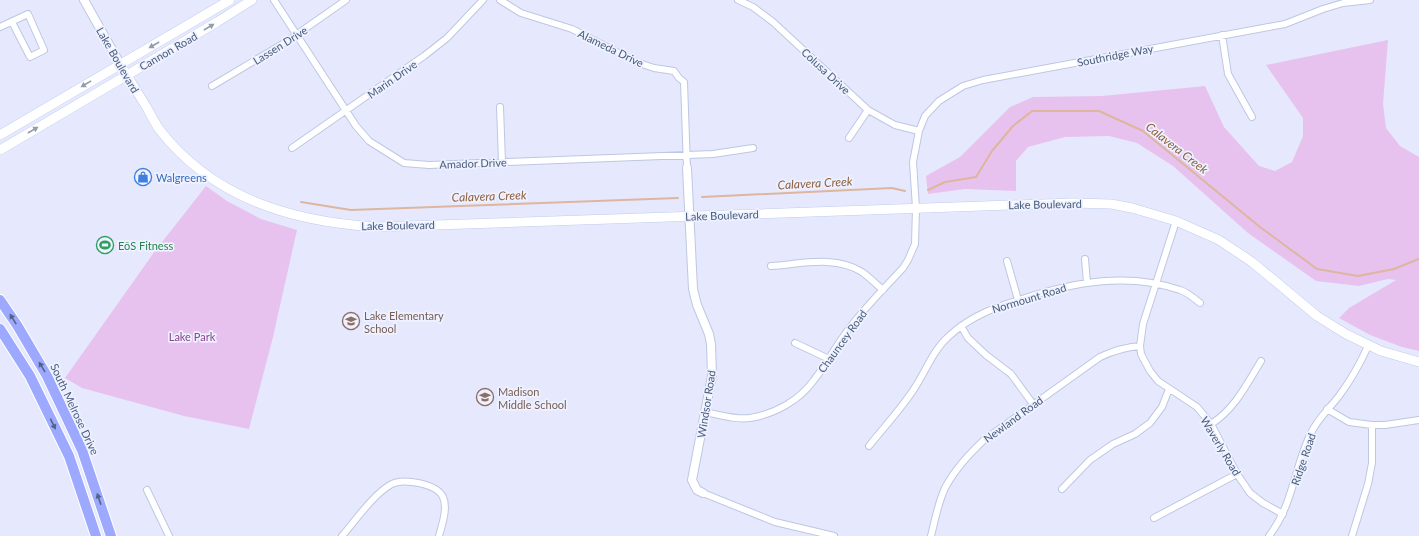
<svg xmlns="http://www.w3.org/2000/svg" width="1419" height="536" font-family="Lato,sans-serif">
  <rect width="100%" height="100%" fill="#e6e9fe"/>
  <!-- green -->
  <path fill="#e7c2ee" d="M1388,40L1383,104L1386,128L1400,146L1419,157V351L1402,347L1370,335L1339,318L1349,308L1396,280L1388,279L1359,286L1316,281L1248,233L1173,166L1137,143L1109,136L1065,137L1028,147L1016,161V191L965,189L928,194L926,176L960,157L1010,107L1033,97L1102,96L1205,86L1224,127L1259,166L1275,171L1292,162L1303,136V118L1266,65Z
    M206,186L227,201L261,219L297,230L273,337L249,429L184,416L82,388L65,378L155,251Z"/>
  <g fill="none" stroke-linecap="round" stroke-linejoin="round">
    <!-- stream -->
    <path stroke="#ddb69d" stroke-width="2" d="M928,190L945,182L976,177L992,151L1013,126L1032,111H1099L1143,131L1260,227L1317,269L1358,276L1394,269L1419,259
      M702,197L892,188L905,191
      M301,202L351,210L378,209L678,198"/>
    <!-- minor casing -->
    <g stroke="#bdc7e2" stroke-width="8">
      <path id="minor" d="M274,0L356,126L369,141L404,163L429,165L713,154L753,148
        M500,0L521,13L572,29L636,62L654,68L674,71L679,78L684,82L687,168
        M738,0L753,7L773,22L868,110L895,125L919,131
        M0,27L28,14L44,50L30,57L12,22
        M1222,35L1228,74L1252,117
        M212,86L286,42L346,0
        M500,107L502,162
        M849,138L868,110
        M292,148L424,56L447,38L483,0
        M1176,221L1143,324L1140,346L1141,354L1150,371L1158,381L1197,407L1211,424L1237,474L1250,493L1263,503L1283,514
        M1085,259L1087,283
        M1007,261L1018,300
        M771,266C801,264 835,255 862,272C869,277 876,284 883,290
        M961,326L968,338L986,355L1011,374L1033,404
        M795,343L829,359
        M1327,409L1349,422L1372,425H1385L1419,420
        M705,412C720,415 736,420 750,418C775,414 800,400 814,380C825,366 833,351 843,337C860,312 882,291 903,268L908,260L915,244L916,208L913,162L919,131L925,116L939,101L963,86L983,80L1285,24L1323,9L1343,3L1370,0
        M1211,424C1234,410 1247,384 1261,361
        M869,446C884,427 901,409 914,389C926,371 933,350 949,336C972,315 996,307 1025,298C1075,282 1128,272 1180,290C1187,292 1194,298 1200,303
        M1062,489L1090,460L1113,444L1135,434L1150,423L1162,407L1169,389
        M147,490L169,536
        M703,493L775,522L834,536
        M1154,518L1237,474
        M342,536C356,520 372,496 390,485C403,477 437,484 443,497C448,508 442,525 439,536
        M931,536C935,520 938,503 945,488C955,469 969,454 984,440L1100,357C1113,351 1126,347 1140,346
        M1269,536C1293,505 1294,469 1310,435C1317,419 1329,409 1339,396C1351,380 1360,364 1368,346
        M1352,536L1368,484L1372,463V425"/>
    </g>
    <!-- tertiary casing -->
    <g stroke="#bdc7e2" stroke-width="10">
      <path id="tertiary" d="M84,0L120,64
        M687,168L693,289L697,305L709,334L711,344L712,376L692,480L697,490L703,493"/>
    </g>
    <!-- secondary casing -->
    <g stroke="#bfccec" stroke-width="10">
      <path id="secondary" d="M120,64C129,79 138,93 147,108C151,115 155,123 159,129C213,199 293,222 377,227L1072,203L1111,204L1132,208L1176,221L1210,236L1219,240L1252,262L1317,316L1346,334L1381,351L1419,362
        M0,135L230,0
        M0,150L217,22L252,0"/>
    </g>
    <!-- primary casing -->
    <g stroke="#fff" stroke-width="12">
      <path id="primary" d="M0,300L17,325L47,376L82,450L111,536
        M0,329L30,376L69,456L96,536"/>
    </g>
    <!-- minor -->
    <use href="#minor" stroke="#fff" stroke-width="6"/>
    <!-- tertiary -->
    <use href="#tertiary" stroke="#fff" stroke-width="8"/>
    <!-- secondary -->
    <use href="#secondary" stroke="#fff" stroke-width="9"/>
    <!-- primary -->
    <use href="#primary" stroke="#9ca9ff" stroke-width="10"/>
  </g>
  <!-- one-way arrows -->
  <defs><path id="oneway-solid" d="M-6-.8H1V-3.2L6.5 0L1 3.2V.8H-6Z"/></defs>
  <g fill="#919db0">
    <use href="#oneway-solid" transform="translate(209 27) rotate(-30)"/>
    <use href="#oneway-solid" transform="translate(154 45) rotate(150)"/>
    <use href="#oneway-solid" transform="translate(86 84) rotate(149)"/>
    <use href="#oneway-solid" transform="translate(33 130) rotate(-30)"/>
  </g>
  <g fill="#506488">
    <use href="#oneway-solid" transform="translate(13 319) rotate(-122)"/>
    <use href="#oneway-solid" transform="translate(42 367) rotate(-121)"/>
    <use href="#oneway-solid" transform="translate(53 424) rotate(64)"/>
    <use href="#oneway-solid" transform="translate(99 499) rotate(-109)"/>
  </g>
  <!-- icons -->
  <defs>
    <g id="shop-ring" transform="scale(0.9)"><circle r="9.5" fill="#eef1ff" stroke="#3f7fe0" stroke-width="1.5"/><path d="M-5-2.5h2.3a2.7 3.5 0 0 1 5.4 0H5L5.5 6h-11ZM-1.5-2.5h3a1.5 2.3 0 0 0-3 0Z" fill="#3f7fe0"/></g>
    <g id="stadium-ring" transform="scale(0.9)"><circle r="9.5" fill="#eef1ff" stroke="#2e9e5b" stroke-width="1.5"/><path d="M0-5a6.5 5 0 1 0 0 10a6.5 5 0 1 0 0-10ZM-3.5-1.8h7v3.6h-7Z" fill="#2e9e5b"/></g>
    <g id="school-ring" transform="scale(0.9)"><circle r="9.5" fill="#eef1ff" stroke="#8d6e63" stroke-width="1.5"/><path d="M0-5L7-2L0 1L-7-2ZM-4 1L0 2.5L4 1V4Q0 6-4 4Z" fill="#8d6e63"/></g>
  </defs>
  <g fill-rule="evenodd">
    <use href="#shop-ring" x="143" y="177"/>
    <use href="#stadium-ring" x="105" y="245"/>
    <use href="#school-ring" x="351" y="321"/>
    <use href="#school-ring" x="485" y="397"/>
  </g>
  <g text-anchor="middle" dominant-baseline="central" stroke-width="3.5" stroke-linejoin="round" paint-order="stroke">
    <!-- street labels -->
    <g font-size="11" fill="#475c7b" stroke="#eef1ff">
      <text transform="translate(280 45) rotate(-32)">Lassen Drive</text>
      <text transform="translate(611 48) rotate(26)">Alameda Drive</text>
      <text transform="translate(168 51) rotate(-30)">Cannon Road</text>
      <text transform="translate(1115 55) rotate(-11)">Southridge Way</text>
      <text transform="translate(118 60) rotate(60)">Lake Boulevard</text>
      <text transform="translate(826 71) rotate(43)">Colusa Drive</text>
      <text transform="translate(392 79) rotate(-35)">Marin Drive</text>
      <text transform="translate(473 163) rotate(-2)">Amador Drive</text>
      <text transform="translate(1045 204) rotate(-1)">Lake Boulevard</text>
      <text transform="translate(722 215) rotate(-2)">Lake Boulevard</text>
      <text transform="translate(398 225) rotate(-1)">Lake Boulevard</text>
      <text transform="translate(1029 298) rotate(-17)">Normount Road</text>
      <text transform="translate(842 341) rotate(-54)">Chauncey Road</text>
      <text transform="translate(706 404) rotate(-81)">Windsor Road</text>
      <text transform="translate(75 409) rotate(65)">South Melrose Drive</text>
      <text transform="translate(1013 419) rotate(-36)">Newland Road</text>
      <text transform="translate(1221 446) rotate(59)">Waverly Road</text>
      <text transform="translate(1303 459) rotate(-71)">Ridge Road</text>
    </g>
    <!-- shop labels -->
    <g font-size="11" fill="#366cbe" stroke="#eef1ff" text-anchor="start">
      <text x="156" y="177">Walgreens</text>
    </g>
    <!-- leisure labels -->
    <g font-size="11" fill="#27864d" stroke="#eef1ff" text-anchor="start">
      <text x="118" y="245">EōS Fitness</text>
    </g>
    <!-- education labels -->
    <g font-size="11" fill="#785e54" stroke="#eef1ff" text-anchor="start">
      <text x="364" y="315">Lake Elementary<tspan x="364" dy="13">School</tspan></text>
      <text x="498" y="391">Madison<tspan x="498" dy="13">Middle School</tspan></text>
    </g>
    <!-- park labels -->
    <g font-size="11" fill="#8a438e" stroke="#eef1ff">
      <text x="192" y="336">Lake Park</text>
    </g>
    <!-- water labels -->
    <g font-size="12" font-style="italic" fill="#90603e" stroke="#eef1ff">
      <text transform="translate(1177 148) rotate(38)">Calavera Creek</text>
      <text transform="translate(815 183) rotate(-3)">Calavera Creek</text>
      <text transform="translate(489 196) rotate(-2)">Calavera Creek</text>
    </g>
  </g>
</svg>
